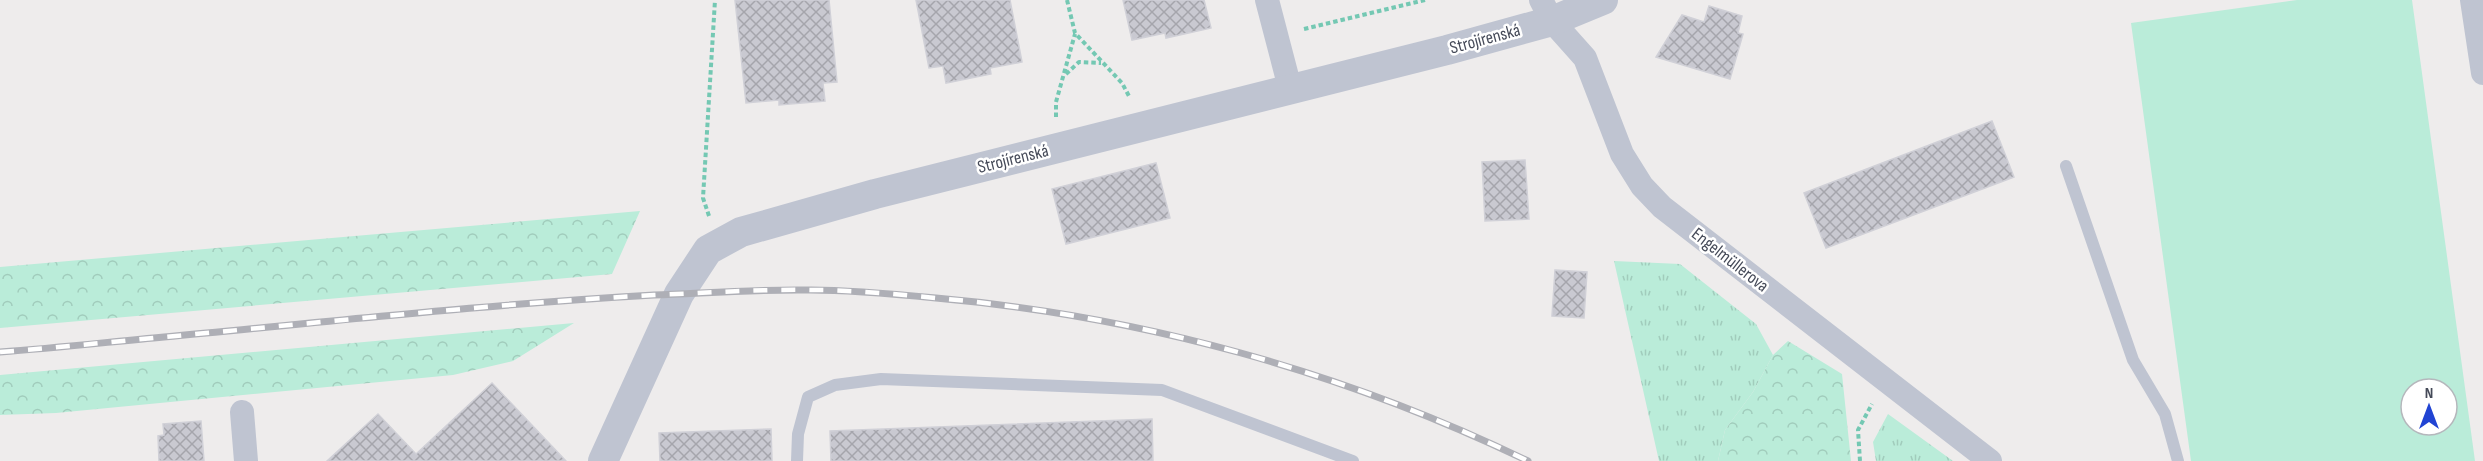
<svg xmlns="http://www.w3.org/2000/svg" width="2483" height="461" font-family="'Sofia Sans Condensed',sans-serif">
  <defs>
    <pattern id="grass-tufts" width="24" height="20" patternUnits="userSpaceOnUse" patternTransform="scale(1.5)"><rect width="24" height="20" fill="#baecd9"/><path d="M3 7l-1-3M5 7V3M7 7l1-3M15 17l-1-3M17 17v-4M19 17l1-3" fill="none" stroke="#a1ccbc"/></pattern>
    <pattern id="forest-crowns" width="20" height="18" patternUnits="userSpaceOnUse" patternTransform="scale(1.5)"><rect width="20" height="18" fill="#baecd9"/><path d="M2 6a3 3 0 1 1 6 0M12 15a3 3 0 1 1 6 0" fill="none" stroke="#a1ccbc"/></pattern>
    <pattern id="building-cross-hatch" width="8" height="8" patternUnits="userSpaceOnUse" patternTransform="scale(1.5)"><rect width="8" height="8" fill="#c9c9d1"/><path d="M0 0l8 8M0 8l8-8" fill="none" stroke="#a5a5ac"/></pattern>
  </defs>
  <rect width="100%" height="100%" fill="#eeecec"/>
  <!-- grass -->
  <path fill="url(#grass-tufts)" d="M1614,261L1680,264L1756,324L1773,355L1753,392L1725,430L1718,461H1659Z
    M1888,414L1953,461H1876L1873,442Z"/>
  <!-- forest -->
  <path fill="url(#forest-crowns)" d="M640,211L612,274L0,328V267Z
    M574,323L513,361L453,375L56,413L0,415V375Z
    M1788,341L1842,374L1851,461H1718L1725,430L1753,392L1773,355Z"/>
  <!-- garden -->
  <path fill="#baecd9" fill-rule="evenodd" d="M2297,0H2412L2475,461H2191L2131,23ZM2411,389H2447V425H2411Z"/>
  <!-- building -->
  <path fill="url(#building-cross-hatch)" stroke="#d0d0d7" stroke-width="1.5" d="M735,0H829L837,82L823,83L825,101L779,105V100L746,103Z
    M916,0H1010L1022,62L990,68L991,74L946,83L943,66L929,68Z
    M1123,0H1204L1211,28L1166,38L1165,33L1132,40Z
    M1709,6L1742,16L1738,33L1743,34L1730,79L1656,57L1682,15L1704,22Z
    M1992,121L2014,177L1826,248L1804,193Z
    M1525,160L1529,219L1485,221L1482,162Z
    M1156,163L1170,218L1066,244L1052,189Z
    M1555,270L1587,272L1584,318L1552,316Z
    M492,383L566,461H327L378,414L416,454Z
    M1152,419L1153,461H831L830,431Z
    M201,421L204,461H159L158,436L164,435L163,424Z
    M771,429L772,461H660L659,433Z"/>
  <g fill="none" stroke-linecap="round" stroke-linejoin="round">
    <!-- path -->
    <path stroke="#74c8b3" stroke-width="4" stroke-dasharray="4.5 3" stroke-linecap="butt" d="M1067,0L1075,33L1122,83L1130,98
      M1304,29L1425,0
      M1066,74L1079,62L1101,63
      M1056,117V102L1075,34
      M709,216L703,198L715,0
      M1860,461L1858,430L1872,404"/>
    <!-- service -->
    <path stroke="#bfc4d1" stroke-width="12" d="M2066,166L2133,360L2165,414L2178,461
      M797,461L798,434L808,397L835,385L881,379L1162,390L1353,461"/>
    <!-- minor -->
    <path stroke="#bfc4d1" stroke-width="24" d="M1267,0L1290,88
      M1541,0L1552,21L1585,58L1622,154L1642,186L1662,207L1990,461
      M2472,0L2483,73
      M242,412L246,461"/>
    <!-- tertiary -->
    <path stroke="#bfc4d1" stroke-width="30" d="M603,461L679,294L708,250L741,232L875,194L1447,50L1552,21L1603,0"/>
    <!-- rail casing -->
    <g stroke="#aeafb6" stroke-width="7">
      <path id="rail" d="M0,352C55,348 109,342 164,337C327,322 490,304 654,295C707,293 758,289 811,290C852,290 894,294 936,298C1141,316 1342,371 1528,461"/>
    </g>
    <!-- rail -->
    <use href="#rail" stroke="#fff" stroke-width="4.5" stroke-dasharray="14" stroke-linecap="butt"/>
  </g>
  <g text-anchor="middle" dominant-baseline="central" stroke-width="5" stroke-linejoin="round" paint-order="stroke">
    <!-- street labels -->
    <g font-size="18" fill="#454a58" stroke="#fff">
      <text transform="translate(1485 39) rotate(-15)">Strojírenská</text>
      <text transform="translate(1013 159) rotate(-14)">Strojírenská</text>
      <text transform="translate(1730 260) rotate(38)">Engelmüllerova</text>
    </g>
  </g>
  <!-- north arrow -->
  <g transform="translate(2429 407)"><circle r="28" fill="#ffffff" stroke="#b5b7bc" stroke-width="1.5"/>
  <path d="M0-4.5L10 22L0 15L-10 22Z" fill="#2144d3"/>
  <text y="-9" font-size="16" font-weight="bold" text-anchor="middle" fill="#454a58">N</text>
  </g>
</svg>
